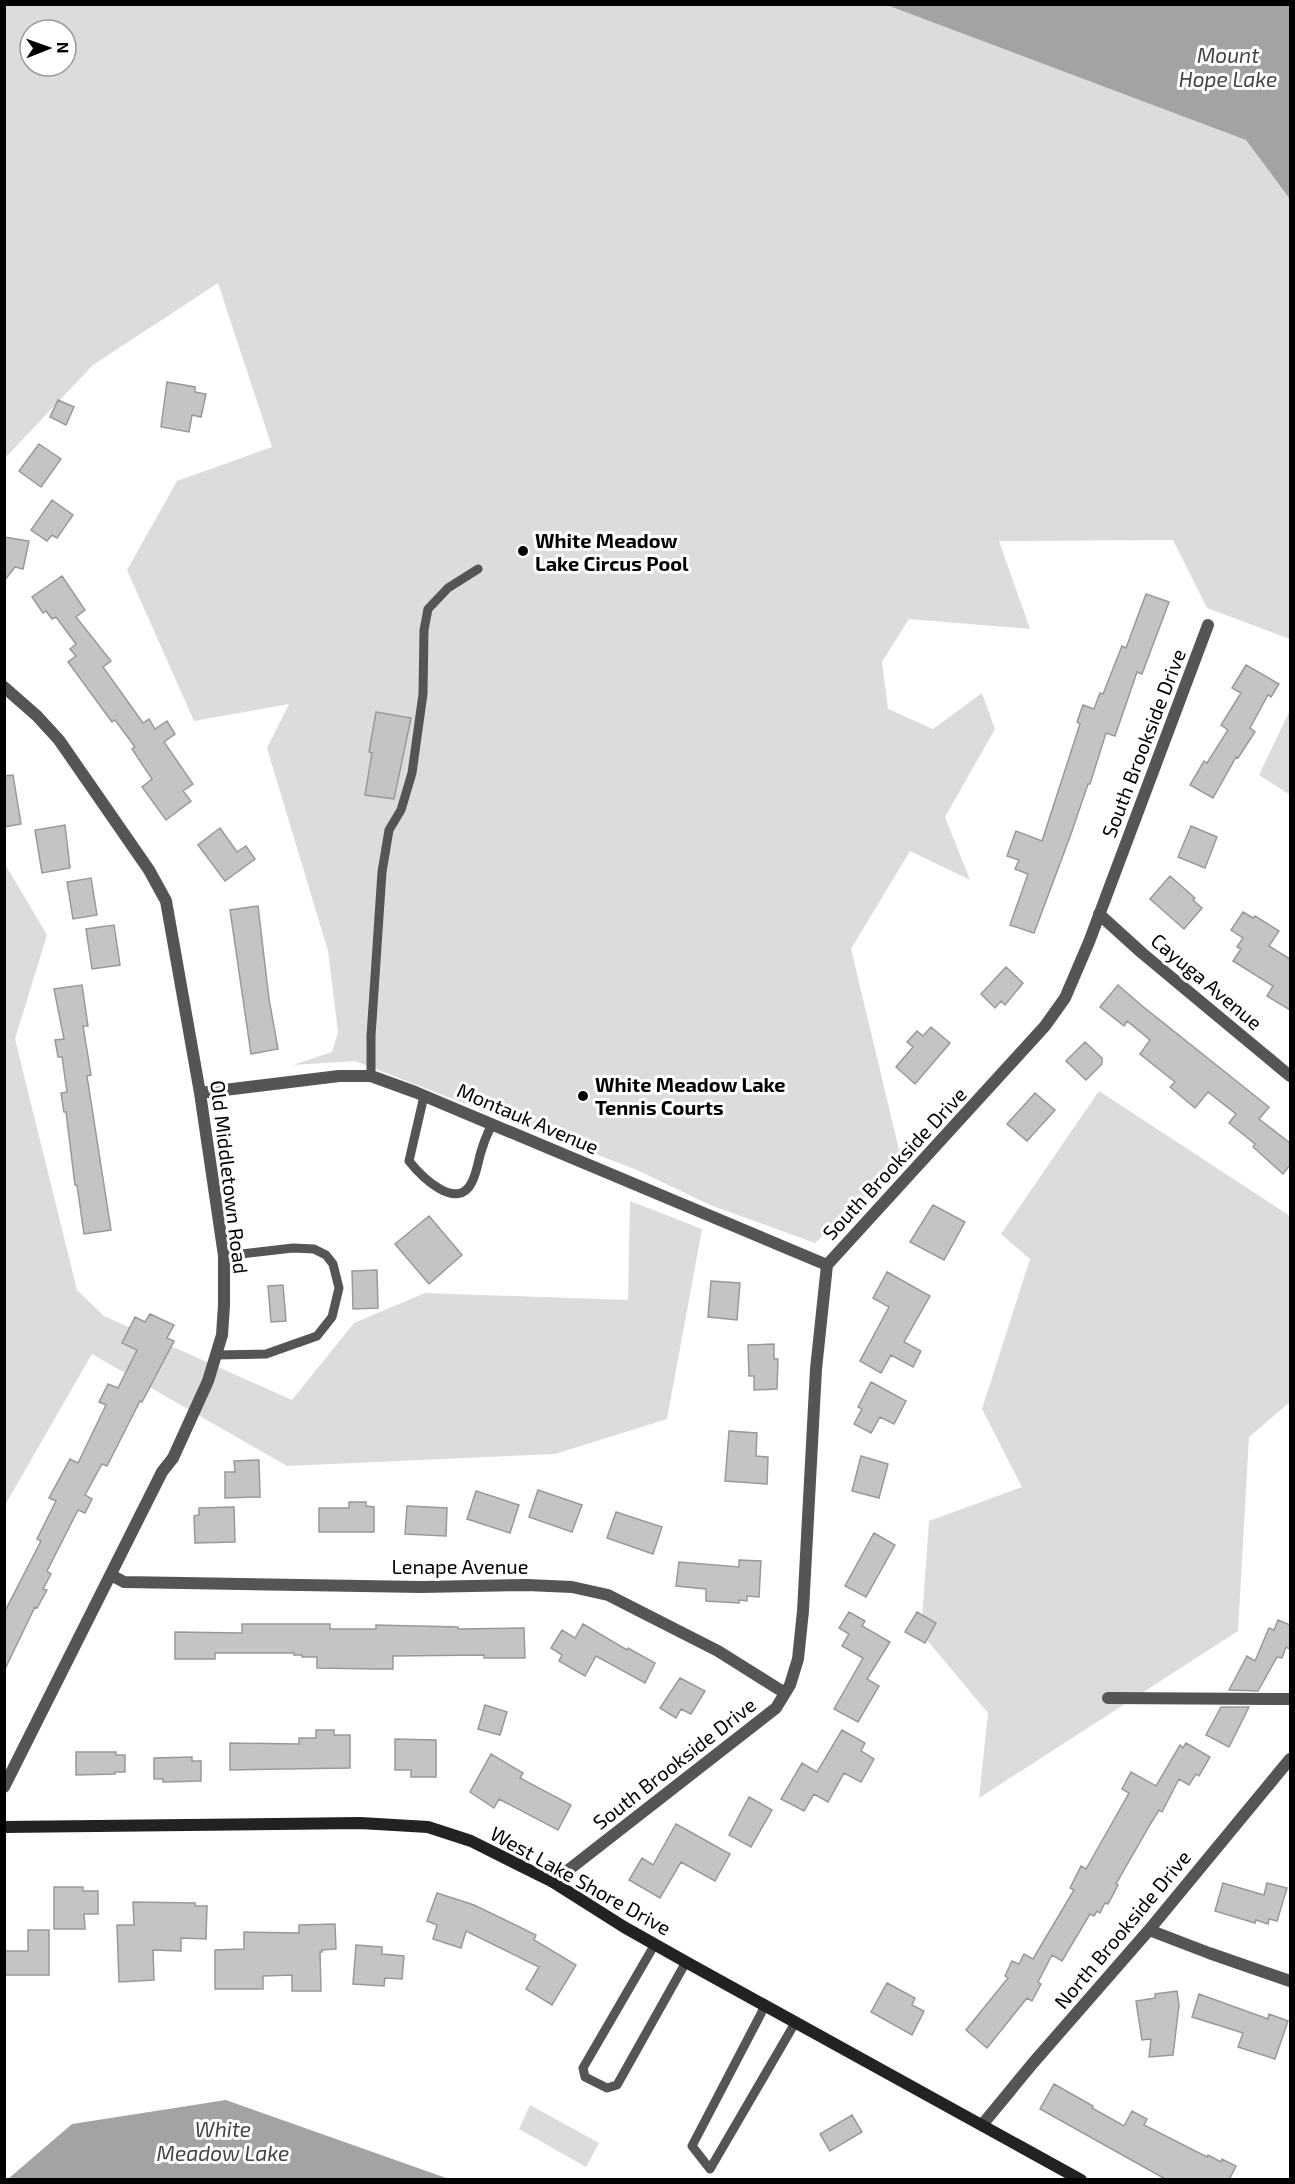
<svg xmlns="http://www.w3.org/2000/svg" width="1295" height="2184" font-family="'Exo 2',sans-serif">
  <rect width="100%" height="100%" fill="#fff"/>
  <!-- green -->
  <path fill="#dcdcdc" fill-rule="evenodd" d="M5,5H1290V639L1207,608L1173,540L999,541L1030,629L909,619L882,662L888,709L933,729L982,693L995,729L945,817L970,880L910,851L851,949L902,1162L815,1243L710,1205L637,1170L355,1061L293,1065L332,1052L338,1032L328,951L267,748L289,704L194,721L127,570L177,481L272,447L218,283L93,365L5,458ZM30,30H66V66H30Z
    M1290,710V795L1259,775Z
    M5,864L47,935L15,1039L77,1290L104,1316L292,1400L354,1323L425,1293L628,1300L630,1201L702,1229L667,1419L555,1454L287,1466L92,1354L5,1505Z
    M1099,1091L1290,1216V1402L1249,1437L1238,1631L979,1798L988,1713L921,1633L929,1521L1022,1487L982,1409L1030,1259L1001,1234Z
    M530,2105L599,2143L586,2167L519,2129Z"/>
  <!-- water -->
  <path fill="#a3a3a3" d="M887,5H1290V199L1246,140Z
    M226,2100L449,2179H8L72,2124Z"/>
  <!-- building -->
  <path fill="#c4c4c4" stroke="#999" stroke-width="1.5" d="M167,382L195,387V392L206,394L201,417L192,415L189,432L161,427Z
    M58,400L74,407L66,425L50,417Z
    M39,444L61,459L41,487L19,471Z
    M52,500L73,515L57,538L52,535L47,541L31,530Z
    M4,537L29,541L23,569L15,567L4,581Z
    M62,576L85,610L76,617L111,661L103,667L143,723L149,719L155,729L167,721L175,734L164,742L193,784L183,791L191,801L166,820L142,787L152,779L132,749L135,747L115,720L112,722L68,662L76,656L70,649L76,644L56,617L52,619L46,611L43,613L32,597Z
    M1146,594L1169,602L1142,674L1137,672L1115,736L1106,733L1090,784H1088L1071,834L1034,933L1010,925L1028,874L1015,869L1019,860L1007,856L1016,831L1042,841L1080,724L1077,722L1083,705L1094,709L1100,693L1103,694L1122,646L1126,648Z
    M1246,665L1279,684L1271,697L1268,695L1250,728L1255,732L1238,758L1236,757L1213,798L1190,785L1204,761L1207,763L1228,730L1221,725L1241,693L1232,688Z
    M376,712L411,718L394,799L365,795L372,753L369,752Z
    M13,775L21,824L4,827V776Z
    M65,825L70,868L42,873L35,830Z
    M1191,826L1217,837L1205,868L1178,857Z
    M220,828L237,852L246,846L255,859L225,881L198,845Z
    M1170,876L1195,898L1193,900L1202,908L1184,929L1150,899Z
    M91,878L97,915L73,919L67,882Z
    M258,906L269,999L278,1049L251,1054L230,910Z
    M1243,912L1253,918L1255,916L1279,931L1269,946L1290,959V1010L1267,996L1273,986L1233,961L1241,949L1237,947L1243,938L1231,930Z
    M114,925L120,965L92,969L86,929Z
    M1006,967L1023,983L1005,1005L1001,1001L995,1008L981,994Z
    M82,985L88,1026H83L91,1075L87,1076L111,1230L84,1234L77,1185H75L66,1112H64L61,1093L67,1092L62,1057H58L55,1040L64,1039L54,989Z
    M1118,985L1141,1005L1269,1107L1259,1119L1290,1143V1165L1283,1174L1253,1147L1255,1144L1229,1123L1236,1114L1208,1092L1195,1108L1170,1087L1175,1082L1140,1054L1150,1040L1127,1021L1124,1026L1100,1007Z
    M931,1027L950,1043L915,1084L896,1067L913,1047L907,1042L917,1031L923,1036Z
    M1085,1042L1102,1058V1064L1086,1080L1066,1061Z
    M1035,1093L1055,1110L1027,1141L1007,1124Z
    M933,1205L965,1222L944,1260L910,1242Z
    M429,1216L462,1255L429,1284L395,1244Z
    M377,1270L378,1308L353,1309L352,1271Z
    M887,1272L930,1296L904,1342L921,1351L913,1367L891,1355L881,1373L860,1361L889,1307L873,1298Z
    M711,1281L740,1283L737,1320L708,1317Z
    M283,1285L286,1321L271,1322L268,1286Z
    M150,1314L174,1325L167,1338L174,1341L142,1402L140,1401L107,1466L102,1464L85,1495L92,1499L85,1513L78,1510L47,1571L51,1574L43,1589L47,1590L37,1608L35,1607L4,1671V1613L41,1541L37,1539L56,1501L49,1498L70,1459L78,1463L106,1405L99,1402L108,1384L118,1388L137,1350L122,1343L135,1317L145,1322Z
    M774,1344V1359H778L777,1389L754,1390V1376H749L748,1345Z
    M871,1382L906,1401L894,1424L880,1417L871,1433L854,1424L862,1409L858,1407Z
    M729,1431L757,1433L756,1456L768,1457L767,1484L725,1481Z
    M861,1456L888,1464L879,1498L852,1491Z
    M259,1460L260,1497L225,1498V1472H235L234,1461Z
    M538,1490L582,1505L572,1532L529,1517Z
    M476,1491L519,1505L510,1533L467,1519Z
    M349,1502H366V1506L374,1507V1532H319V1508H349Z
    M407,1506L447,1508L446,1536L405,1534Z
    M234,1507L235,1542L195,1543L194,1516L199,1515V1508Z
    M616,1512L662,1527L653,1554L607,1538Z
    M874,1533L895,1545L866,1597L845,1586Z
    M739,1560L761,1561L759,1597L747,1596V1601L739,1600V1603L706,1601V1589L676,1586L679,1562L739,1567Z
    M849,1612L865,1621L862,1626L890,1642L867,1679L879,1686L858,1722L834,1709L863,1658L842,1646L849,1634L839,1628Z
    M917,1612L936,1623L925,1643L905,1632Z
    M1278,1620L1290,1625V1649L1286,1647L1282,1658L1277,1657L1258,1691L1229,1690L1247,1656L1255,1661L1269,1628L1274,1630Z
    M242,1624H330V1629H376V1625L458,1627V1629L524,1628L525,1658H484V1655L393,1656V1669H376L317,1668V1657H302V1655H294V1653H215V1659H175V1632L242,1633Z
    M583,1624L627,1650L628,1648L655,1663L645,1683L596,1656L585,1676L559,1661L562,1655L551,1648L562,1630L575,1638Z
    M680,1678L705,1691L691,1714L681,1709L676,1718L660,1708Z
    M485,1705L507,1712L500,1735L478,1729Z
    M1221,1707H1249L1229,1747L1206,1735Z
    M316,1730H334V1735H350V1768L230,1770V1743L299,1744V1738H316Z
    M842,1730L865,1743L861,1751L874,1759L861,1782L844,1773L828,1802L814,1794L804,1811L781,1799L802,1763L817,1772Z
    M395,1739L436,1740V1777H411V1770H395Z
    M1186,1743L1210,1757L1199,1776L1196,1774L1189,1785L1179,1779L1162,1812L1159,1810L1151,1823L1116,1884L1118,1885L1108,1904L1105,1903L1100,1913L1097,1911L1094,1916L1090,1914L1062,1961L1052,1955L1038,1982L1041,1984L1032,2001L1027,1998L987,2048L966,2030L1008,1978L1005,1976L1012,1961L1019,1964L1024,1954L1033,1959L1074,1890L1070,1888L1081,1866L1086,1869L1129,1793L1122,1789L1131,1772L1156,1786L1180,1745L1183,1748Z
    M76,1752H116V1755H125V1772H115V1774L76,1775Z
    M491,1754L523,1773L520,1778L571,1805L558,1830L499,1799L494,1808L470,1792Z
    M192,1757V1761H201V1781L163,1782V1779H154V1758Z
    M749,1797L772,1810L751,1847L729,1835Z
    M676,1824L730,1854L715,1881L681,1862L660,1898L629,1880L642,1858L653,1865Z
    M1223,1883L1264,1895L1267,1883L1287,1888L1277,1921L1269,1919L1268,1924L1256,1920L1255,1923L1215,1911Z
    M54,1887H83V1891H98V1914H84L85,1929H54Z
    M437,1893L474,1905L536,1935L534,1940L576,1965L552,2005L526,1989L539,1967L466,1931L461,1948L433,1939L437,1925L427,1921Z
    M133,1902L195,1903V1906H207L206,1939L181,1938V1951L153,1950L154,1980L119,1982L117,1925H134Z
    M335,1924L336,1949L322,1950V1952H320L321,1991H292V1975L263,1976V1989H215V1950L244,1949V1932L299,1933V1925Z
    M28,1930H49V1975H5V1951H28Z
    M356,1945L382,1947V1954L404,1956L402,1979L385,1978L384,1986L353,1984Z
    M887,1983L915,1998L912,2005L924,2011L912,2035L871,2012Z
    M1177,1991L1179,2005L1173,2055L1149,2057L1151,2039L1142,2040L1136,2001L1155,1998V1994Z
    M1199,1994L1268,2019L1269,2014L1288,2021L1275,2059L1238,2047L1243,2033L1192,2017Z
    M1054,2084L1093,2106L1092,2108L1124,2126L1132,2111L1147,2119L1144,2125L1207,2157L1208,2155L1221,2162L1222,2159L1236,2166L1229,2180H1167L1040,2109Z
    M852,2115L862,2132L830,2151L820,2134Z"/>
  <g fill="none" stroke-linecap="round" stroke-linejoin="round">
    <!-- lane -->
    <path stroke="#555" stroke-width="9" d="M371,1076V1036L382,872L389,830L401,810L412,773L423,694L424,630L428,609L448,588L478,569
      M424,1096L409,1161C420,1175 457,1213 472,1182C476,1174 478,1164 480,1155C483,1144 487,1134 492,1124
      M216,1355L266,1354L317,1336L332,1317L339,1288L333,1264L326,1255L314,1249L293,1248L224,1256
      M655,1944L583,2068L585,2077L607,2088L617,2085L686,1962
      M765,2006L692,2146L710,2169L795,2023"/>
    <!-- street -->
    <path stroke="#555" stroke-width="12" d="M4,687L37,716L59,740L149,870L166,901L200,1093L224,1256V1305L222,1335L208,1381L173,1458L162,1472L4,1787
      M1099,914L1142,953L1290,1076
      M200,1093L339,1076H371L415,1092L827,1265
      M111,1575L124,1582L422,1587L527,1585L572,1587L608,1595L718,1651L785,1693
      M1108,1698L1290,1699
      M553,1882L776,1708L790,1685L798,1659L803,1611L816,1369L827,1265L1045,1026L1065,998L1089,942L1208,625
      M1149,1930L1209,1953L1290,1981
      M982,2125L1033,2063L1149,1930L1290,1759"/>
    <!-- secondary -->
    <path stroke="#222" stroke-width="12" d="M4,1827L360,1823L428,1827L471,1841L553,1882L624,1927L686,1962L1081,2180"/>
  </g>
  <!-- markers -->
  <g fill="#000" stroke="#fff" stroke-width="2">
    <circle cx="523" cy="551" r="6"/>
    <circle cx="583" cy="1096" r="6"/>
  </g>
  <g text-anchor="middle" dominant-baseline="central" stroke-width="6" stroke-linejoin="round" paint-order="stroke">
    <!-- poi labels -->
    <g font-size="20" font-weight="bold" fill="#000" stroke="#fff" text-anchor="start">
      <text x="535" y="540">White Meadow<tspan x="535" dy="23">Lake Circus Pool</tspan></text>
      <text x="595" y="1084">White Meadow Lake<tspan x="595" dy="23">Tennis Courts</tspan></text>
    </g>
    <!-- street labels -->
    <g font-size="20" fill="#000" stroke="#fff">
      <text transform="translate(1143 743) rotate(-69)">South Brookside Drive</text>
      <text transform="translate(1207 981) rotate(40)">Cayuga Avenue</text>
      <text transform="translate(528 1118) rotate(23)">Montauk Avenue</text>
      <text transform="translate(894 1163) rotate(-47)">South Brookside Drive</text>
      <text transform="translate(230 1177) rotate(83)">Old Middletown Road</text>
      <text x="460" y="1566">Lenape Avenue</text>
      <text transform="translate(674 1763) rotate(-38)">South Brookside Drive</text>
      <text transform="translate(581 1880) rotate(29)">West Lake Shore Drive</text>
      <text transform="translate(1122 1929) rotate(-50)">North Brookside Drive</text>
    </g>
    <!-- water labels -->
    <g font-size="21" font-style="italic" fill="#444" stroke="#fff">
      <text x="1228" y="54">Mount<tspan x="1228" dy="24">Hope Lake</tspan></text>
      <text x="223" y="2128">White<tspan x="223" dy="24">Meadow Lake</tspan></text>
    </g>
  </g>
  <!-- border -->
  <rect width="1295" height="2184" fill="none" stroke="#000000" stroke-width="12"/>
  <!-- north arrow -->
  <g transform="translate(48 48) rotate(89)"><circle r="28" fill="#ffffff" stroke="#999999" stroke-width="1.5"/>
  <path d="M0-4.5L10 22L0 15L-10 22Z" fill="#000000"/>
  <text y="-9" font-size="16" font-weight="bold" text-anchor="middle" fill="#000000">N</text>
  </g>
</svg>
